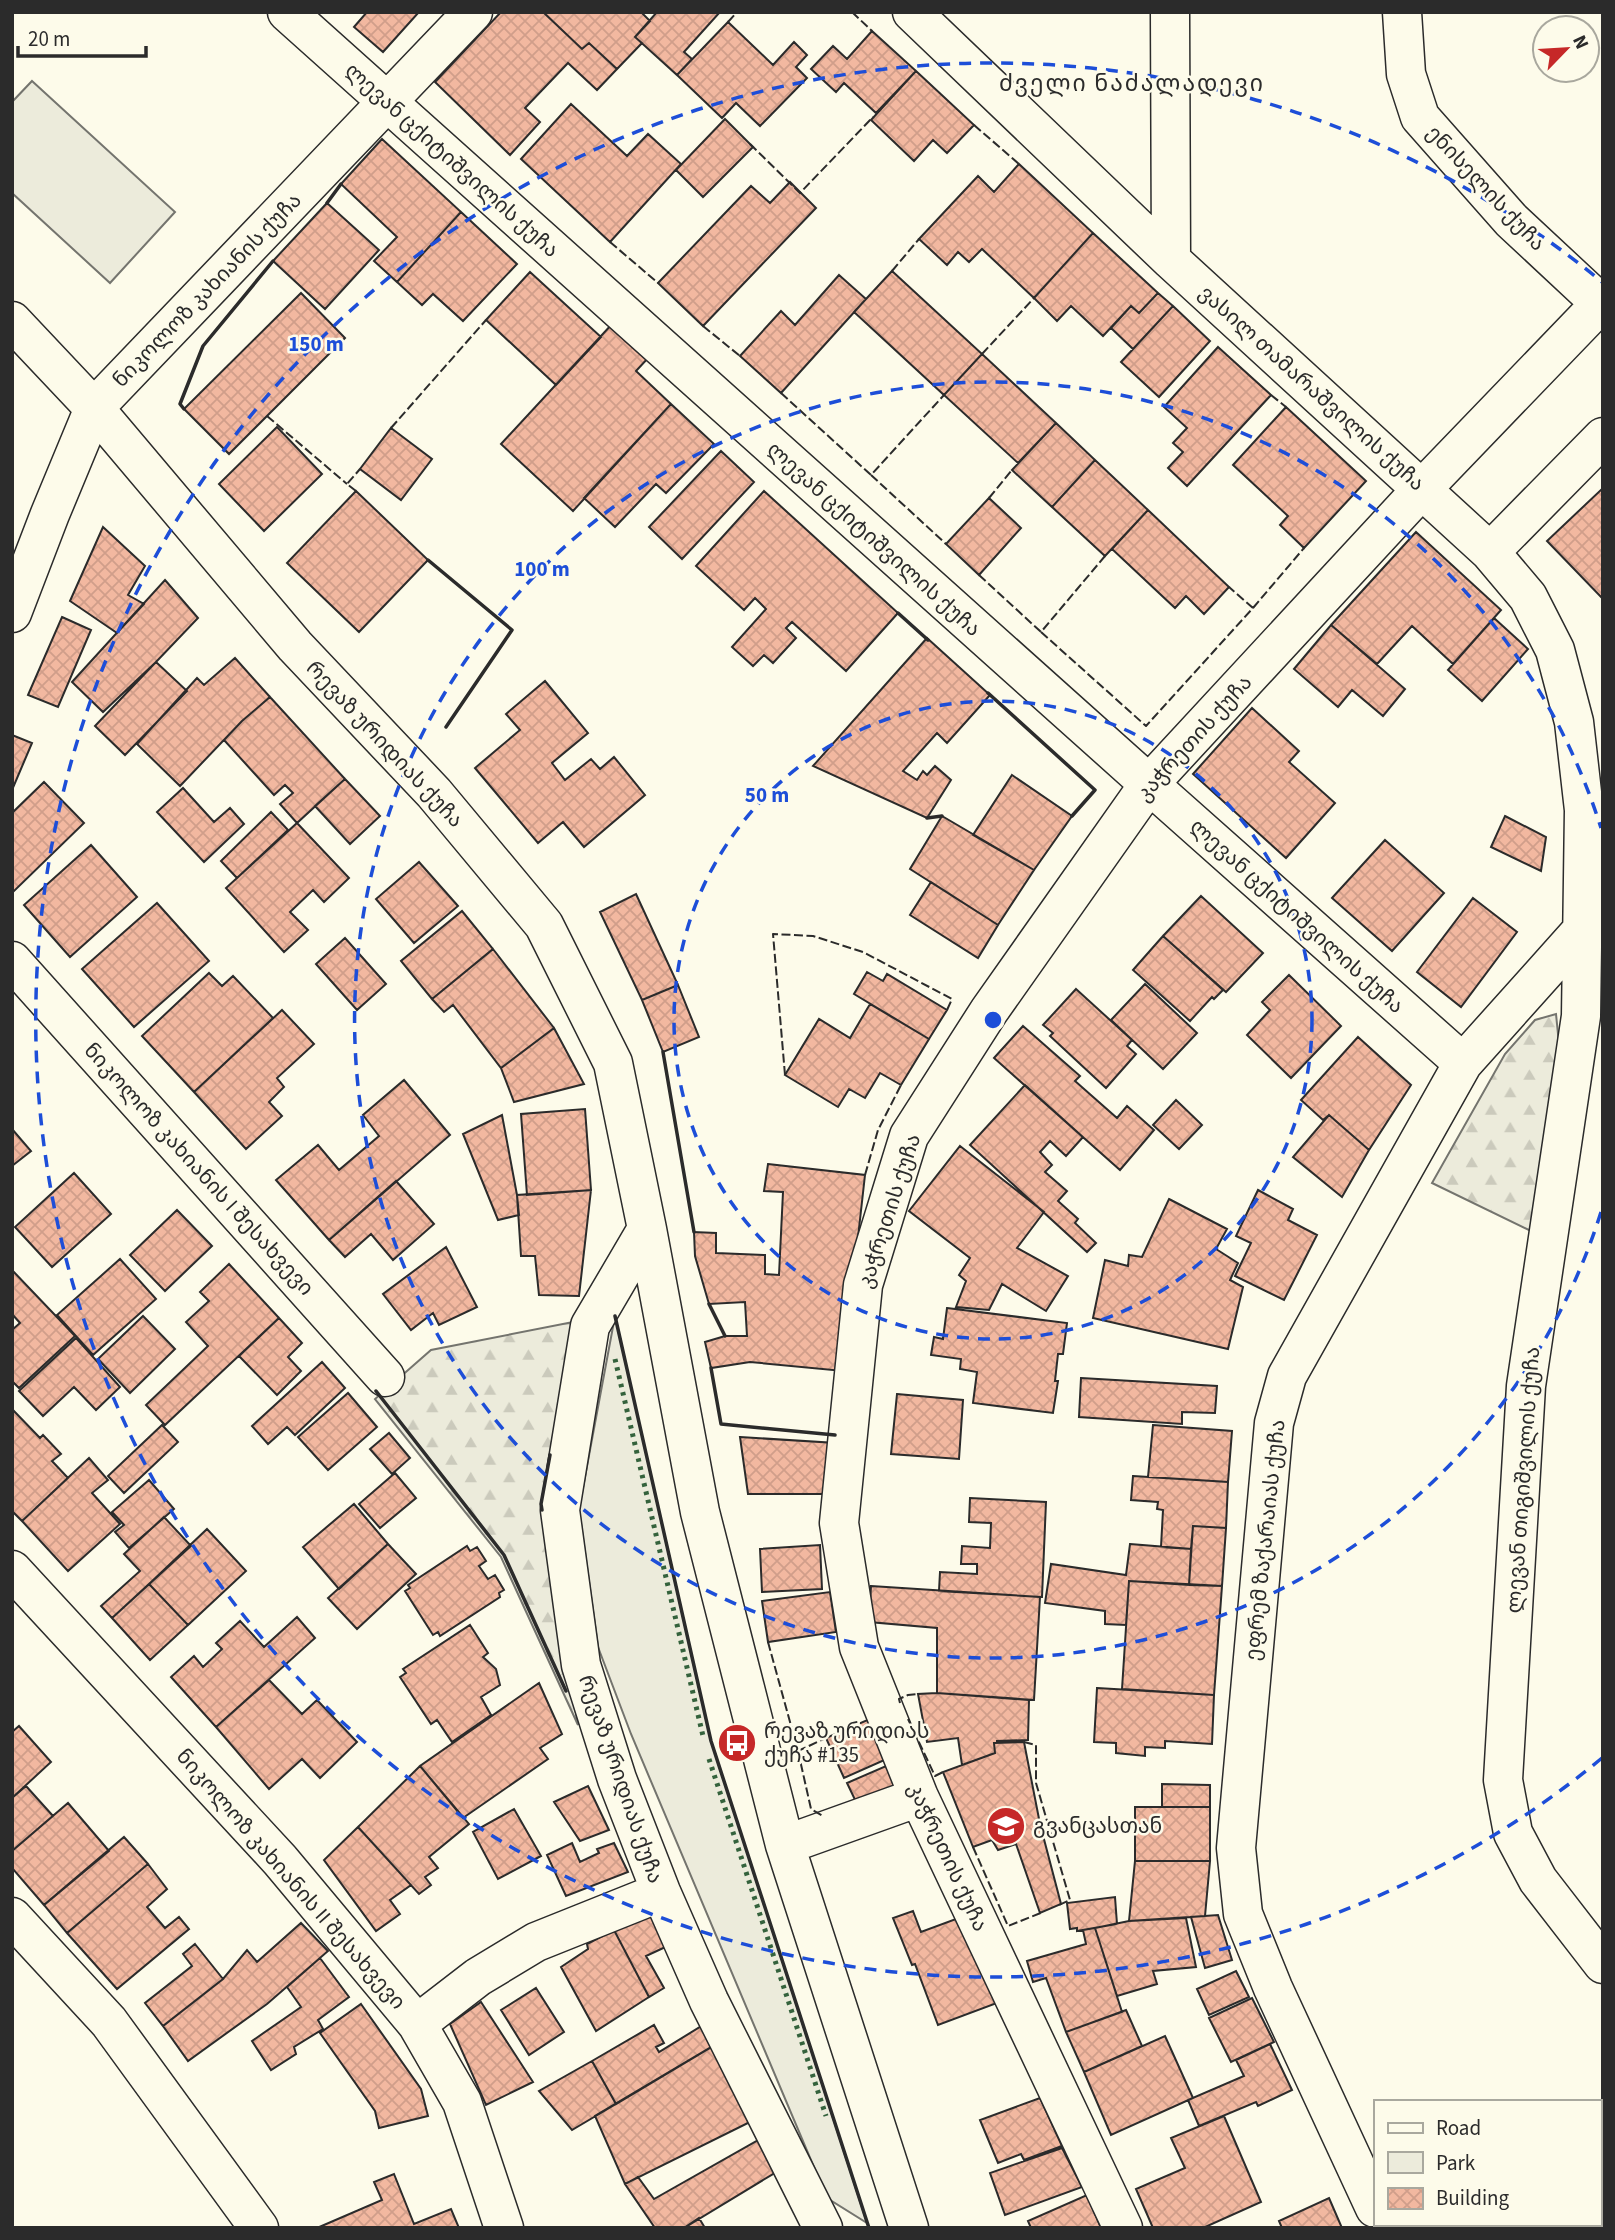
<svg xmlns="http://www.w3.org/2000/svg" width="1615" height="2240" font-family="'Source Sans 3','Noto Sans Georgian',sans-serif">
  <defs>
    <pattern id="forest-firs" width="22" height="20" patternUnits="userSpaceOnUse" patternTransform="scale(1.75)"><rect width="22" height="20" fill="#ecebdb"/><path d="M5 1l3.5 6h-7zM16 11l3.5 6h-7z" fill="#cbcabc"/></pattern>
    <pattern id="building-cross-hatch" width="8" height="8" patternUnits="userSpaceOnUse" patternTransform="scale(1.75)"><rect width="8" height="8" fill="#f2b8a0"/><path d="M0 0l8 8M0 8l8-8" fill="none" stroke="#d09e8a"/></pattern>
  </defs>
  <rect width="100%" height="100%" fill="#fdfbea"/>
  <!-- green -->
  <path fill="#ecebdb" stroke="#74746e" stroke-width="2" d="M32,81L175,212L110,283L12,193V102Z
    M615,1316L711,1741L867,2223L827,2198L631,1734L598,1647L579,1509Z"/>
  <!-- forest -->
  <path fill="url(#forest-firs)" stroke="#74746e" stroke-width="2" d="M1556,1014L1559,1044L1533,1232L1432,1183L1505,1054L1535,1020Z
    M573,1322L541,1504L578,1725L501,1557L375,1399L431,1350Z"/>
  <!-- building -->
  <path fill="url(#building-cross-hatch)" stroke="#2b2b2b" stroke-width="2" d="M367,12H419L383,52L354,27Z
    M501,12H543L582,49L589,43L617,69L597,90L568,63L525,108L540,122L510,155L435,82Z
    M543,12H641L650,21L635,37L642,43L617,69L589,43L582,49Z
    M657,12H720L684,52L692,59L677,75L635,37Z
    M728,22L773,65L794,42L807,55L796,67L807,78L760,126L736,103L722,118L677,75Z
    M872,31L916,71L876,113L844,83L836,92L811,69L833,46L847,59Z
    M916,71L974,125L947,153L933,140L914,161L871,120Z
    M571,104L627,156L648,134L681,164L610,242L521,159Z
    M725,119L753,147L703,197L676,170Z
    M382,139L461,212L397,282L374,261L397,237L341,184Z
    M1019,164L1093,233L1034,298L982,249L969,262L958,252L947,265L919,239L978,176L994,192Z
    M790,182L816,208L703,326L658,283L751,186L770,203Z
    M327,203L379,250L325,309L273,261Z
    M461,212L517,264L463,321L433,294L422,305L397,282Z
    M1093,233L1158,293L1139,313L1131,306L1103,336L1071,306L1057,321L1034,298Z
    M892,271L982,354L944,395L854,312Z
    M530,272L601,337L556,385L486,320Z
    M839,275L866,299L781,393L740,356L781,311L795,325Z
    M301,293L345,338L229,454L184,409Z
    M1158,293L1173,306L1133,349L1111,328L1131,306L1139,313Z
    M1173,306L1210,341L1159,397L1121,362Z
    M613,323L649,357L636,371L671,404L573,511L501,444Z
    M1218,347L1271,395L1187,486L1168,468L1183,452L1173,443L1187,428L1164,407Z
    M982,354L1056,423L1018,463L944,395Z
    M671,404L714,444L666,493L656,484L615,527L584,498Z
    M1286,407L1366,481L1304,548L1280,525L1288,516L1233,465Z
    M1056,423L1095,460L1052,507L1012,470Z
    M277,427L322,474L264,531L219,484Z
    M391,428L432,459L401,500L360,469Z
    M721,451L754,482L682,559L649,527Z
    M1095,460L1148,510L1105,556L1052,507Z
    M1603,488V599L1547,541Z
    M356,491L428,560L359,632L287,563Z
    M764,491L898,613L846,671L792,622L786,628L796,638L773,663L764,655L753,666L732,647L766,609L755,598L744,610L696,566Z
    M989,498L1021,528L979,575L946,544Z
    M1148,510L1229,587L1204,614L1186,596L1175,608L1112,549Z
    M103,527L145,566L128,595L144,604L117,633L70,601Z
    M1416,532L1501,610L1453,664L1412,626L1377,664L1331,625Z
    M165,580L198,618L156,662L103,712L72,682Z
    M62,617L91,630L58,707L28,695Z
    M1494,618L1528,649L1482,701L1448,670Z
    M1331,625L1405,689L1383,716L1352,690L1338,707L1294,669Z
    M927,638L990,695L947,743L937,733L903,771L917,780L923,771L927,775L935,766L951,780L927,818L813,766Z
    M235,658L270,697L242,721L180,786L137,744L197,678L204,685Z
    M156,662L187,691L125,755L95,726Z
    M545,681L588,733L552,763L565,780L591,759L600,769L614,757L645,795L584,847L563,822L538,843L475,768L520,730L506,714Z
    M270,697L345,779L297,823L280,804L293,793L285,785L274,795L224,740L242,721Z
    M1252,708L1299,751L1289,762L1335,803L1286,858L1193,774Z
    M12,735L32,743L12,790Z
    M1012,775L1072,816L1034,870L973,835Z
    M345,779L380,816L350,844L315,806Z
    M44,782L84,823L12,893V813Z
    M183,788L214,822L230,808L244,824L204,862L157,812Z
    M271,812L288,830L237,878L221,861Z
    M942,816L1034,870L998,925L910,869Z
    M1505,816L1546,837L1541,871L1491,847Z
    M297,823L349,878L324,902L313,890L290,912L308,930L284,952L226,888Z
    M1385,840L1444,893L1392,951L1332,898Z
    M91,845L137,897L70,957L24,905Z
    M419,862L458,906L414,943L376,899Z
    M931,882L998,925L978,958L910,915Z
    M636,894L678,985L642,1000L600,912Z
    M1201,896L1263,953L1226,992L1163,936Z
    M1473,898L1517,932L1461,1007L1417,972Z
    M157,903L209,961L134,1027L82,969Z
    M462,911L493,949L432,999L401,961Z
    M1163,936L1223,990L1214,999L1212,997L1190,1021L1133,970Z
    M345,938L386,984L357,1010L316,964Z
    M493,949L554,1028L501,1068L453,1005L444,1012L432,999Z
    M867,972L883,981L887,974L947,1010L929,1039L854,994Z
    M209,973L222,986L233,976L273,1018L194,1092L142,1036Z
    M1289,975L1341,1026L1291,1078L1247,1035L1270,1010L1262,1002Z
    M1145,984L1197,1033L1163,1069L1111,1020Z
    M678,985L699,1037L663,1052L642,1000Z
    M1076,989L1132,1040L1127,1046L1136,1054L1106,1088L1050,1036L1053,1033L1043,1025Z
    M870,1004L929,1039L901,1085L880,1073L865,1098L849,1089L838,1107L785,1075L819,1019L850,1038Z
    M282,1010L314,1044L277,1078L284,1087L269,1102L282,1116L246,1149L194,1092Z
    M1023,1026L1080,1076L1075,1081L1117,1118L1127,1106L1154,1130L1120,1170L994,1058Z
    M554,1028L584,1084L514,1102L501,1068Z
    M1358,1037L1411,1085L1369,1150L1329,1115L1323,1120L1301,1100Z
    M404,1080L450,1135L329,1240L276,1180L318,1145L339,1170L379,1136L363,1115Z
    M1025,1085L1083,1137L1066,1156L1050,1141L1040,1152L1052,1165L1045,1172L1067,1191L1058,1201L1078,1219L1075,1223L1096,1243L1087,1252L970,1145Z
    M1176,1100L1202,1125L1179,1149L1153,1125Z
    M585,1109L591,1190L527,1195L521,1114Z
    M502,1115L517,1195L519,1215L498,1220L463,1134Z
    M1329,1115L1369,1150L1342,1197L1293,1157Z
    M12,1129L31,1151L12,1166Z
    M960,1146L1044,1212L1017,1248L1068,1276L1046,1311L1002,1284L989,1310L956,1307L966,1281L959,1275L970,1258L909,1211Z
    M768,1164L865,1175L843,1371L750,1362L711,1368L705,1342L725,1336H747L745,1302L709,1304L695,1256L694,1232L716,1233V1253L765,1255V1274L779,1275L783,1192L764,1191Z
    M74,1173L111,1214L52,1267L15,1227Z
    M396,1181L434,1224L393,1260L371,1234L345,1257L329,1240Z
    M591,1190L579,1296L539,1295L535,1256H521L517,1195Z
    M1258,1190L1293,1209L1288,1220L1317,1235L1284,1300L1235,1276L1251,1243L1236,1236Z
    M1169,1199L1227,1229L1216,1249L1238,1263L1230,1280L1243,1287L1228,1349L1093,1318L1105,1260L1128,1266L1129,1255L1142,1257Z
    M177,1210L212,1246L165,1291L130,1255Z
    M446,1247L477,1307L439,1325L433,1313L411,1330L383,1294Z
    M120,1259L156,1299L93,1355L57,1315Z
    M229,1264L279,1318L165,1425L146,1405L208,1346L186,1322L209,1301L200,1292Z
    M12,1270L75,1336L19,1388L12,1381V1330L20,1323L12,1314Z
    M947,1308L1067,1323L1063,1354H1058L1055,1381H1058L1053,1413L973,1403L977,1372L960,1369L961,1359L931,1355L934,1337L943,1339Z
    M143,1316L175,1349L130,1393L98,1359Z
    M279,1318L302,1343L288,1357L301,1371L277,1395L239,1356Z
    M76,1338L120,1387L96,1410L74,1387L43,1416L19,1391Z
    M322,1362L345,1388L295,1435L287,1427L268,1444L252,1426Z
    M1081,1378L1217,1386L1215,1413L1182,1412V1424L1079,1417Z
    M348,1393L377,1427L328,1470L298,1437Z
    M897,1394L963,1400L959,1459L891,1454Z
    M12,1409L40,1438L43,1435L61,1454L52,1461L68,1478L22,1521L12,1511Z
    M162,1425L178,1442L124,1493L108,1476Z
    M1153,1425L1232,1431L1228,1482L1148,1477Z
    M389,1433L410,1458L392,1474L370,1449Z
    M740,1437L836,1443L833,1494H748Z
    M89,1458L108,1480L92,1493L120,1524L68,1571L22,1521Z
    M395,1473L416,1498L380,1528L359,1504Z
    M1133,1476L1228,1482L1226,1528L1193,1526L1191,1549L1161,1547L1163,1510L1157,1509L1158,1502L1131,1500Z
    M149,1480L174,1509L129,1548L115,1532L124,1525L112,1512Z
    M970,1498L1046,1502L1042,1597L939,1591L940,1572L977,1574V1564H961L962,1546L990,1548L991,1523L969,1522Z
    M354,1504L388,1544L339,1589L303,1547Z
    M164,1517L191,1546L112,1618L101,1606L140,1571L124,1554Z
    M1193,1526L1226,1528L1222,1586L1189,1585Z
    M207,1529L246,1571L188,1625L149,1584Z
    M388,1544L416,1574L357,1629L328,1598Z
    M1130,1544L1191,1549L1189,1585L1129,1581L1126,1625L1105,1624V1611L1045,1603L1051,1564L1126,1575Z
    M820,1545L822,1589L762,1592L760,1549Z
    M467,1546L470,1551L477,1547L486,1561L479,1566L488,1579L495,1575L504,1590L499,1593L500,1597L440,1636L438,1632L433,1635L405,1591L410,1588L408,1585Z
    M1129,1581L1222,1586L1214,1695L1122,1689Z
    M149,1584L188,1625L150,1660L112,1618Z
    M871,1586L1040,1597L1034,1700L937,1693V1628L869,1622Z
    M830,1592L836,1632L768,1642L762,1601Z
    M297,1617L315,1638L216,1727L171,1677L194,1656L203,1667L222,1649L216,1643L240,1621L264,1647Z
    M470,1625L488,1653L483,1657L496,1669L500,1685L481,1697L491,1715L452,1742L437,1720L431,1724L400,1677L406,1673L403,1669Z
    M269,1680L302,1714L317,1700L357,1742L320,1778L302,1759L269,1789L216,1727Z
    M539,1683L562,1734L540,1748L548,1759L463,1818L420,1766Z
    M1097,1688L1214,1695L1212,1744L1165,1741V1748L1145,1747V1756L1116,1753V1743L1094,1742Z
    M937,1693L1029,1700L1028,1740L997,1741V1743H994L995,1753L962,1765L958,1738L927,1742L918,1694Z
    M872,1718L889,1758L844,1778L826,1738Z
    M19,1726L51,1762L12,1798V1732Z
    M1024,1742L1040,1824L1061,1904L1040,1913L1016,1844L998,1850L992,1840L973,1847L943,1772L995,1753L994,1743Z
    M893,1763L902,1784L857,1804L847,1783Z
    M420,1766L469,1824L429,1857L438,1868L425,1877L431,1885L419,1894L358,1827Z
    M1162,1784L1210,1785V1807H1162Z
    M26,1786L53,1816L12,1851V1798Z
    M588,1786L609,1830L580,1841L554,1802Z
    M68,1803L109,1851L44,1905L12,1868V1851Z
    M1135,1807H1210V1861H1135Z
    M514,1809L541,1856L498,1879L473,1832Z
    M358,1827L411,1885L390,1900L400,1914L376,1931L324,1860Z
    M124,1837L148,1864L67,1933L44,1905Z
    M572,1843L580,1862L599,1853L597,1849L614,1843L628,1872L566,1896L547,1855Z
    M1135,1861H1210L1205,1916L1129,1921Z
    M148,1864L167,1889L147,1907L165,1928L179,1917L189,1929L117,1989L67,1933Z
    M1115,1897L1117,1924L1077,1931V1928L1070,1929L1067,1903Z
    M655,1909L672,1944L646,1956L664,1988L649,1997L614,1930Z
    M913,1911L921,1932L964,1916L997,2003L938,2025L915,1964L912,1965L893,1918Z
    M1218,1915L1232,1960L1205,1968L1191,1917Z
    M1186,1918L1196,1967L1153,1971L1157,1984L1117,1996L1095,1928L1129,1921Z
    M301,1923L328,1951L267,2004L188,2061L163,2026L223,1979L247,1950L257,1962Z
    M1095,1928L1122,2012L1066,2032L1046,1978L1033,1982L1027,1961L1086,1944L1083,1930Z
    M614,1930L649,1997L596,2031L561,1967L588,1949L587,1944Z
    M195,1944L223,1979L163,2026L145,2003L192,1966L183,1954Z
    M320,1958L349,1997L318,2020L323,2029L294,2047L296,2054L271,2070L252,2041L301,2007L287,1987Z
    M1236,1971L1249,1997L1209,2015L1197,1989Z
    M536,1988L564,2032L529,2055L501,2010Z
    M1252,1998L1274,2042L1231,2062L1209,2018Z
    M481,2002L533,2082L486,2105L450,2024Z
    M361,2004L421,2089L428,2116L379,2128L375,2111L320,2033Z
    M1126,2010L1142,2046L1084,2072L1066,2032Z
    M708,2022L718,2043L616,2104L592,2061L654,2025L664,2043L656,2047L659,2052Z
    M1165,2036L1193,2098L1111,2135L1084,2072Z
    M718,2043L754,2120L625,2184L595,2116Z
    M1270,2044L1292,2090L1258,2106L1256,2102L1199,2126L1188,2100L1244,2076L1236,2060Z
    M592,2061L616,2104L572,2130L539,2091Z
    M1040,2098L1062,2146L1024,2160L1021,2154L998,2163L980,2120Z
    M1224,2116L1261,2202L1203,2228H1153L1136,2189L1185,2168L1171,2138Z
    M762,2138L778,2171L684,2228H655L625,2184L638,2177L654,2199Z
    M1062,2148L1082,2187L1005,2215L990,2173Z
    M394,2174L414,2224L451,2209L459,2228H317L382,2200L374,2182Z
    M1087,2195L1101,2228H1031L1028,2221Z
    M1329,2198L1342,2228H1282L1279,2221Z
    M699,2218L705,2228H684Z"/>
  <g fill="none" stroke-linecap="round" stroke-linejoin="round">
    <!-- minor casing -->
    <g stroke="#2b2b2b" stroke-width="41">
      <path id="minor" d="M287,12L1149,784L1463,1063
        M912,12L1171,260L1490,552L1528,597L1555,650L1574,722L1584,810L1581,1016L1526,1386L1503,1780L1513,1833L1538,1880L1603,1964
        M1170,12L1171,260
        M1402,12L1406,74L1420,117L1511,220L1600,303
        M12,321L94,408L295,646L434,793L544,925L613,1063L647,1229L700,1512L785,1845L909,2228
        M1490,552L1603,437
        M12,613L50,514L94,408L473,12
        M12,961L385,1377
        M647,1229L590,1326L560,1510L581,1665L617,1779L661,1892L709,2001L823,2228
        M12,1570L280,1860L417,2024L462,2102L504,2228
        M785,1845L919,1797
        M12,1917L109,2022L259,2228
        M417,2024L478,1977L536,1942L661,1892
        M1375,2208L1273,1988L1243,1914L1236,1848L1274,1423L1287,1376L1463,1063L1583,929
        M1123,2228L919,1797L859,1647L839,1523L863,1285L909,1136L989,1011L1149,784L1422,489L1603,301"/>
    </g>
    <!-- minor -->
    <use href="#minor" stroke="#fdfbea" stroke-width="38"/>
    <!-- hedge -->
    <path stroke="#34623c" stroke-width="5" stroke-dasharray="3.5 5" stroke-linecap="butt" d="M615,1359L703,1736
      M709,1759L826,2116"/>
    <!-- fence -->
    <path stroke="#2b2b2b" stroke-width="2" stroke-dasharray="9 3.5" stroke-linecap="butt" d="M852,12L872,31
      M728,22L737,12
      M974,125L1019,164
      M750,144L800,193L873,117
      M610,242L658,283
      M892,271L919,239
      M703,326L740,356
      M982,354L1034,298
      M781,393L871,475L944,395
      M1271,395L1286,407
      M267,416L347,484
      M391,428L486,320
      M871,475L946,544
      M356,491L347,484L360,469
      M989,498L1012,470
      M979,575L1041,632L1105,556
      M1253,608L1304,548
      M1041,632L1146,726L1253,608L1229,587
      M785,1075L773,934L813,936L863,952L952,999L947,1010
      M865,1175L878,1130L901,1085
      M768,1642L798,1751L826,1738
      M900,1703L899,1699L908,1695L918,1694
      M908,1719L935,1776L943,1772
      M1024,1742L1036,1745V1783L1070,1900L1059,1905
      M798,1751L811,1809L823,1816
      M973,1847L1008,1926L1043,1912"/>
    <!-- wall -->
    <path stroke="#2b2b2b" stroke-width="3.5" d="M327,203L341,184
      M184,409L180,404L203,346L273,261
      M428,560L512,630L446,727
      M898,613L928,640
      M988,693L1095,790L1072,816
      M927,818L942,816
      M663,1052L694,1232
      M709,1304L725,1336
      M615,1316L711,1741L869,2228
      M711,1368L721,1424L835,1435
      M376,1391L504,1555L566,1691
      M542,1510L541,1504L550,1455"/>
  </g>
  <!-- distance rings -->
  <g fill="none" stroke="#1d4ed8" stroke-width="3.5" stroke-dasharray="12 9">
    <circle cx="993" cy="1020" r="319"/>
    <path d="M1601 1212A638 638 0 1 1 1601 828"/>
    <path d="M1602 1758A957 957 0 1 1 1602 282"/>
  </g>
  <!-- icons -->
  <defs>
    <g id="bus-disc" transform="scale(2.0125)"><circle r="9.5" fill="#c62828" stroke="#fdfbea"/><path d="M-5-6H5V4H4V6H2V4H-2V6H-4V4H-5ZM-3.5-4V0h7V-4ZM-3.5 1.2v1.5H-2V1.2ZM2 1.2v1.5H3.5V1.2Z" fill="#fff"/></g>
    <g id="school-disc" transform="scale(2.0125)"><circle r="9.5" fill="#c62828" stroke="#fdfbea"/><path d="M0-5L7-2L0 1L-7-2ZM-4 1L0 2.5L4 1V4Q0 6-4 4Z" fill="#fff"/></g>
  </defs>
  <g fill-rule="evenodd">
    <use href="#bus-disc" x="737" y="1743"/>
    <use href="#school-disc" x="1006" y="1826"/>
  </g>
  <g text-anchor="middle" dominant-baseline="central" stroke-width="5" stroke-linejoin="round" paint-order="stroke">
    <!-- street labels -->
    <g font-size="21" fill="#2b2b2b" stroke="#fdfbea">
      <text transform="translate(452 160) rotate(42)">ლევან ცქიტიშვილის ქუჩა</text>
      <text transform="translate(1486 188) rotate(47)">ენისელის ქუჩა</text>
      <text transform="translate(207 290) rotate(-46)">ნიკოლოზ კახიანის ქუჩა</text>
      <text transform="translate(1312 388) rotate(42)">ვასილ თამარაშვილის ქუჩა</text>
      <text transform="translate(874 539) rotate(42)">ლევან ცქიტიშვილის ქუჩა</text>
      <text transform="translate(1194 738) rotate(-48)">კაჭრეთის ქუჩა</text>
      <text transform="translate(385 744) rotate(47)">რევაზ ურიდიას ქუჩა</text>
      <text transform="translate(1297 916) rotate(42)">ლევან ცქიტიშვილის ქუჩა</text>
      <text transform="translate(199 1169) rotate(48)">ნიკოლოზ კახიანის I შესახვევი</text>
      <text transform="translate(889 1211) rotate(-72)">კაჭრეთის ქუჩა</text>
      <text transform="translate(1523 1480) rotate(-86)">ლევან თიგიშვილის ქუჩა</text>
      <text transform="translate(1265 1540) rotate(-84)">ეფრემ ზაქარაიას ქუჩა</text>
      <text transform="translate(621 1779) rotate(71)">რევაზ ურიდიას ქუჩა</text>
      <text transform="translate(948 1857) rotate(65)">კაჭრეთის ქუჩა</text>
      <text transform="translate(291 1879) rotate(49)">ნიკოლოზ კახიანის II შესახვევი</text>
    </g>
    <!-- poi labels -->
    <g font-size="21" fill="#2b2b2b" stroke="#fdfbea" text-anchor="start">
      <text x="764" y="1731">რევაზ ურიდიას<tspan x="764" dy="24">ქუჩა #135</tspan></text>
      <text x="1033" y="1826">გვანცასთან</text>
    </g>
    <!-- neighbourhood labels -->
    <g font-size="23" letter-spacing="2" fill="#2b2b2b" stroke="#fdfbea">
      <text x="1132" y="83">ძველი ნაძალადევი</text>
    </g>
  </g>
  <circle cx="993" cy="1020" r="10" fill="#1d4ed8" stroke="#fdfbea" stroke-width="3.5"/>
  <g font-size="21" text-anchor="middle" font-weight="bold" fill="#1d4ed8" stroke="#fdfbea" stroke-width="5" stroke-linejoin="round" paint-order="stroke">
    <text x="316" y="351">150 m</text>
    <text x="542" y="576">100 m</text>
    <text x="767" y="802">50 m</text>
  </g>
  <!-- border -->
  <rect width="1615" height="2240" fill="none" stroke="#2b2b2b" stroke-width="28"/>
  <!-- legend -->
  <rect x="1374" y="2100" width="228" height="126" fill="#fdfbea" stroke="#a9a89e" stroke-width="2"/>
  <rect x="1388" y="2123" width="35" height="10" fill="#fdfbea" stroke="#a9a89e" stroke-width="2"/>
  <text x="1436" y="2135" font-size="21" fill="#2b2b2b">Road</text>
  <rect x="1388" y="2152" width="35" height="21" fill="#ecebdb" stroke="#a9a89e" stroke-width="2"/>
  <text x="1436" y="2170" font-size="21" fill="#2b2b2b">Park</text>
  <rect x="1388" y="2188" width="35" height="21" fill="url(#building-cross-hatch)" stroke="#a9a89e" stroke-width="2"/>
  <text x="1436" y="2205" font-size="21" fill="#2b2b2b">Building</text>
  <!-- north arrow -->
  <g transform="translate(1566 49) rotate(65)"><circle r="33" fill="#fdfbea" stroke="#a9a89e" stroke-width="2"/>
  <path d="M0-5L12 26L0 18L-12 26Z" fill="#c62828"/>
  <text y="-10" font-size="19" font-weight="bold" text-anchor="middle" fill="#2b2b2b">N</text>
  </g>
  <!-- scale -->
  <path d="M18 46v10h128v-10" fill="none" stroke="#2b2b2b" stroke-width="3.5"/>
  <text x="28" y="46" font-size="21" fill="#2b2b2b" stroke="#fdfbea" stroke-width="5" paint-order="stroke">20 m</text>
</svg>
